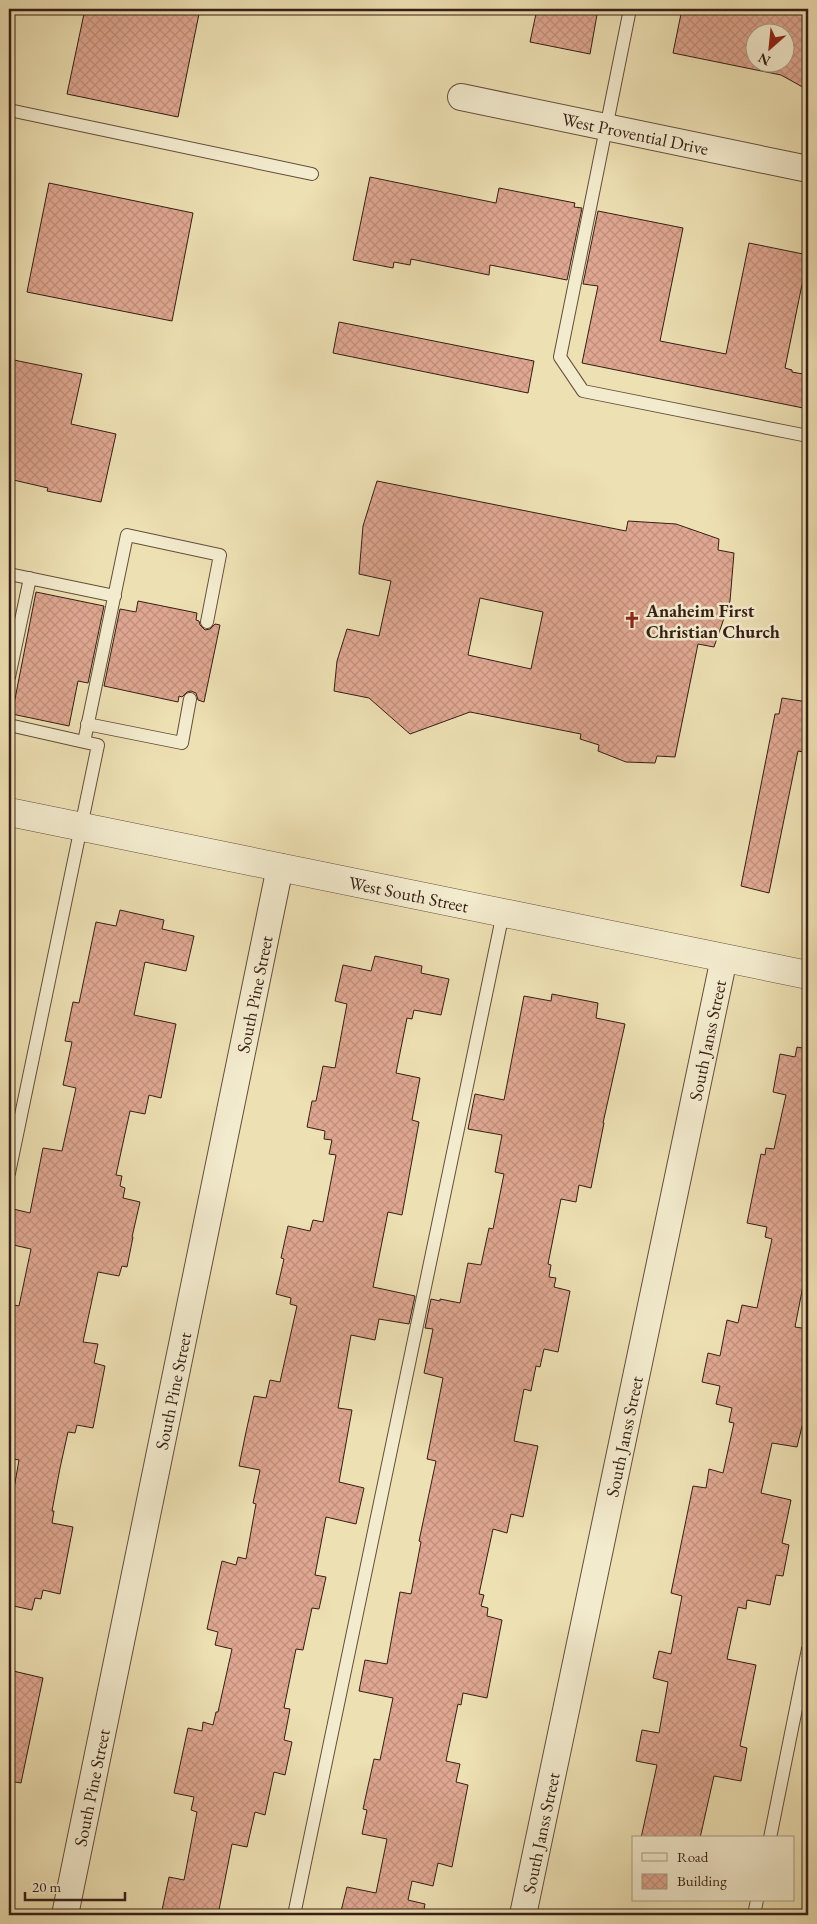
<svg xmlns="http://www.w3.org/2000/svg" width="817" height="1924" font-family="'EB Garamond',serif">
  <defs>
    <pattern id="building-cross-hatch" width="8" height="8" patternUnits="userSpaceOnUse" patternTransform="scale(1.25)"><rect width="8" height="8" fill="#dfa791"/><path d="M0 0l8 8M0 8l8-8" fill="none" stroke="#c08f7c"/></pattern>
  </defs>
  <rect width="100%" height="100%" fill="#ede0b3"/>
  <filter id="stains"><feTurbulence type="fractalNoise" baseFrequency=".004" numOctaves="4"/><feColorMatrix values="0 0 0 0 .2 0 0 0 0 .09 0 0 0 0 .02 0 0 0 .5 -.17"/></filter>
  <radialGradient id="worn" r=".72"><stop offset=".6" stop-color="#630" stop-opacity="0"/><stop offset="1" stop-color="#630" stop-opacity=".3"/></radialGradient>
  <!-- building -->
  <path fill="url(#building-cross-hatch)" stroke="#361e15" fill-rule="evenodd" d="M85,9H200L178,117L67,94Z
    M537,9H598L590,54L530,42Z
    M682,9H808V90L781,75L673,53ZM754,32H784V62H754Z
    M370,177L496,203L499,188L575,203L574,207L582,208L567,280L490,265L489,275L411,259L410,265L394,262L393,268L353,260Z
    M49,183L193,213L172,321L27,292Z
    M598,211L683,228L660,341L726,354L749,243L808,255L785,368L792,370V372L808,375V409L582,363L598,286L583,284Z
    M339,322L534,361L528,393L333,353Z
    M9,359L82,374L71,424L116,434L101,502L47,491L48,488L9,479Z
    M377,481L626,531L628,521L676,524L719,539L718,550L734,553L730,601L714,647L698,644L675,757L657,756L655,763L626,762L598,751L599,745L580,739L581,734L470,712L410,734L369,698L334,691L337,661L347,629L379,636L391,581L359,574L363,526ZM480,598L543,612L531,669L468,655Z
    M36,592L104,606L88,683L78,681L69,726L12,714Z
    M138,601L197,613L196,620L199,621L200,625L205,630L210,629L215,624L220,625L204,702L198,700L196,693L191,691L187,692L182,697L179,696L178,702L104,686L120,609L136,612Z
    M782,698L808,702V753L798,751L769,893L741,886L775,714H779Z
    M120,910L164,920L162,929L194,936L186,971L145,962L134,1015L176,1024L161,1098L149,1095L145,1114L130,1111L116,1175L122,1176L120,1186L125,1188L123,1198L140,1202L132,1237H133L127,1267L122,1266L119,1276L98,1272L83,1342L98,1344L94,1363L105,1366L93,1428L77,1425L75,1433L68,1432L60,1468L52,1511H54L52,1523L73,1527L60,1594L43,1590L41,1599L35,1598L32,1610L9,1605V1517L19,1460L9,1458V1304L19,1306L31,1249L9,1244V1208L30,1213L43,1148L62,1151L76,1088L63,1085L72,1042L65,1041L73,1002L79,1003L96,922L116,926Z
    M375,956L422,966L421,973L449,979L441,1015L414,1010L412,1019L407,1018L396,1073L420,1078L412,1120L419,1122L402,1215L388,1212L373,1287L415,1296L409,1324L379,1319L375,1340L351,1335L338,1408L352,1410L339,1482L364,1488L356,1524L326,1517L315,1575L326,1577L319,1609L312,1608L303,1650L296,1649L284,1708L290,1709L284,1740L292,1742L285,1775L274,1772L265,1815L255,1812L247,1847L232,1844L218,1915H161L169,1877L184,1880L197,1812L191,1810L194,1797L174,1793L188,1728L202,1731L203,1722L213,1725L216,1712H218L232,1649L215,1645L218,1632L207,1629L222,1561L236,1565L238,1557L246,1559L256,1504L253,1503L260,1470L239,1466L246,1432L254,1396L266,1398L270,1380L280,1382L297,1306L290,1304L291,1298L276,1294L284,1259L281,1258L288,1226L310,1231L313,1220L323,1222L336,1155L329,1154L332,1140L324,1139L325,1131L307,1127L312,1101H316L323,1066L335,1068L347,1004L335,1001L343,965L371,971Z
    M552,994L598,1003L596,1018L625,1024L603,1123H604L591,1188L579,1185L576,1202L561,1199L548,1264L551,1265L549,1277L556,1278L554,1287L570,1291L558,1352L544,1349L540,1367L536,1366L531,1391L524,1389L514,1441L538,1446L523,1517L511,1514L507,1533L493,1529L479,1594L484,1595L481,1606L488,1608L487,1616L502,1620L487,1698L463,1693L461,1705L458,1704L446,1761L460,1764L456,1782L468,1785L452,1867L438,1863L433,1886L412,1881L408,1900L425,1904L423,1915H340L347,1887L376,1893L387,1839L362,1834L367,1810L363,1809L374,1759L380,1760L393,1698L359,1691L365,1660L387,1664L400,1592L411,1594L421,1542L419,1541L436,1461L427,1459L443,1378L424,1373L433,1329L425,1328L431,1299L440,1301V1299L460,1303L468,1263L481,1265L489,1228L493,1229L504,1174L495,1172L502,1135L468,1129L475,1094L504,1100L524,996L551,1001Z
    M797,1047L808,1049V1260L795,1327L808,1329V1415L805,1414L797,1447L772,1443L761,1493L791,1500L782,1543L789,1545L783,1576L776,1575L770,1605L747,1600L746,1609L738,1607L727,1659L756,1665L740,1746L747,1748L741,1781L714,1776L700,1838H641L657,1765L636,1761L642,1730L659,1733L668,1682L653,1678L659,1651L671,1654L682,1596L671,1593L693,1486L706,1488L709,1469L723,1473L734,1423L729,1422L732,1408L716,1404L720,1386L702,1382L708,1353L720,1356L727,1320L738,1323L742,1305L757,1308L772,1239L765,1237L767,1227L747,1223L761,1154L765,1155L766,1148L774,1149L786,1095L773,1092L780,1054L795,1057Z
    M9,1670L43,1678L21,1783L9,1781Z"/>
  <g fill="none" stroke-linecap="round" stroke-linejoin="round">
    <!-- service casing -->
    <g stroke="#644e3c" stroke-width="14">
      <path id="service" d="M630,9L560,357L583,391L808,436
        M9,110L312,174
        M9,574L115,596
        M9,677L30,578
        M87,724L182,743L190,699
        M9,725L84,742L127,535L220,555L207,622
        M9,1173L98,745L84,742
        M770,1838L808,1649
        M294,1915L503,913
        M754,1915L757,1900"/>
    </g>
    <!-- minor casing -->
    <g stroke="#644e3c" stroke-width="28">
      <g id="minor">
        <path id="s1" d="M461,97L808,169"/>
        <path id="s2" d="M65,1915L280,867"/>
        <path id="s3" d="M523,1915L724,958"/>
      </g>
    </g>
    <!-- tertiary casing -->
    <g stroke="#644e3c" stroke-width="29">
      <g id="tertiary">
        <path id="s4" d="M9,812L808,975"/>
      </g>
    </g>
    <!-- service -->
    <use href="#service" stroke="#f3ebce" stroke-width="12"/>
    <!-- minor -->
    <use href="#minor" stroke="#f3ebce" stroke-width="26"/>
    <!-- tertiary -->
    <use href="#tertiary" stroke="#f3ebce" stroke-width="28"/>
  </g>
  <!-- icons -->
  <defs>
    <g id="church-bare" transform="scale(1.35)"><path d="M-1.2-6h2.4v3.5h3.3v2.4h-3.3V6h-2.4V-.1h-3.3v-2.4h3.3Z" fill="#8f2418" stroke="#f3ebce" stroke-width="2.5" paint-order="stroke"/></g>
  </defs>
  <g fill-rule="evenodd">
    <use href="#church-bare" x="632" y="620"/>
  </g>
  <g text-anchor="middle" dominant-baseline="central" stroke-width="5" stroke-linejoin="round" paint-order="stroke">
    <!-- street labels -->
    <g font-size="18" fill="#361e15" stroke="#f3ebce">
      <text stroke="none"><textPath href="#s1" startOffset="178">West Provential Drive</textPath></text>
      <text stroke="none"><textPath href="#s4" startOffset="408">West South Street</textPath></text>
      <text stroke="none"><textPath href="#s2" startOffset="940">South Pine Street</textPath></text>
      <text stroke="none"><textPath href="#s3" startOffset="894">South Janss Street</textPath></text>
      <text stroke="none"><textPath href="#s2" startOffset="535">South Pine Street</textPath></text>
      <text stroke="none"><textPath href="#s3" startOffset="489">South Janss Street</textPath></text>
      <text stroke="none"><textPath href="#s2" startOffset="130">South Pine Street</textPath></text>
      <text stroke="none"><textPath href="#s3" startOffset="84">South Janss Street</textPath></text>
    </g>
    <!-- poi labels -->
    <g font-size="18" font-weight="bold" fill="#361e15" stroke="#f3ebce" text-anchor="start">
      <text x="646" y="610">Anaheim First<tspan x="646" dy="21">Christian Church</tspan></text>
    </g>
  </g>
  <!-- margin -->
  <rect width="817" height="1924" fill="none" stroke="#ede0b3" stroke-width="30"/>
  <rect x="10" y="10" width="797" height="1904" fill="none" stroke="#361e15" stroke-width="2.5"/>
  <rect x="15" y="15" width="787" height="1894" fill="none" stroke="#361e15"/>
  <!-- legend -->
  <rect x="632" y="1836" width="162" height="65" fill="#f3ebce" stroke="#a79984"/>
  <rect x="642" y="1853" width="25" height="8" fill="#f3ebce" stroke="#a79984"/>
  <text x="677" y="1862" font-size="15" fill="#361e15">Road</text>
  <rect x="642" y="1874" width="25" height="15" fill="url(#building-cross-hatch)" stroke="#a79984"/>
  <text x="677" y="1886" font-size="15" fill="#361e15">Building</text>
  <!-- north arrow -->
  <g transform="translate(770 48) rotate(207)"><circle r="24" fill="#f3ebce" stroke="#a79984"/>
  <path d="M0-4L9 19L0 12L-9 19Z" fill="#8f2418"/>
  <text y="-8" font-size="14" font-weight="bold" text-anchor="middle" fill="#361e15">N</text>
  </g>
  <!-- scale -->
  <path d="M25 1892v8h100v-8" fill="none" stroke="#361e15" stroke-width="2.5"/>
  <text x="32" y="1892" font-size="15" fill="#361e15" stroke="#f3ebce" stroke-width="4" paint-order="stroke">20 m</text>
  <rect width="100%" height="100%" filter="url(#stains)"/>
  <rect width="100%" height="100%" fill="url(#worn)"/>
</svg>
